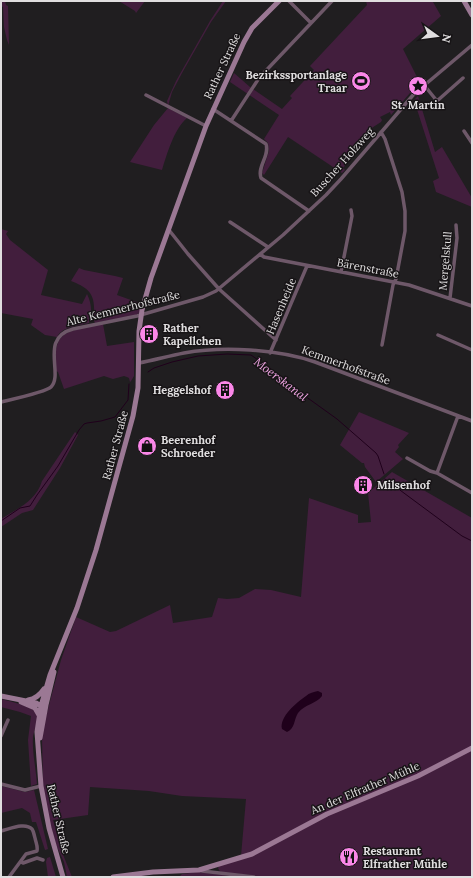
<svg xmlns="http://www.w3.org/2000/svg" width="473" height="878" font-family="Lora,serif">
  <rect width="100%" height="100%" fill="#201e20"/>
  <!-- green -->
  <path fill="#421e3d" d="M1,1H5L6,5L8,6L9,45L7,40L4,27L3,7L1,6Z
    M119,1H145L136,13L135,11Z
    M223,1H226L211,22L182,73L172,92L168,106L167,101L176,81L210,21Z
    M366,1H374L376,2L379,1H434L433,2L441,16L403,49L421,85L410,93L391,115L390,112L380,117L382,120L381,122L367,131L368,133L361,137L364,142L343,168L345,170L342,173L288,137L264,175L262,173L269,151L268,143L264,139L279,115L230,82L234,73L250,87L282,109L292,98L290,96L314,70L310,66L367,5Z
    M418,96L435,152L442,147L472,198V207L436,192L433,181L439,178L414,100Z
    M168,108L187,118C174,129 167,154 162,170L130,162L154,125Z
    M1,229L8,231L6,234L10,240L48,270L41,295L82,304L87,294C92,304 92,313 89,323C78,326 63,326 57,337L45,335L31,325L33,319L1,313Z
    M79,268L84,270L115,276L123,278L117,295L142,304L139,313L136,315L95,323C93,319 94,315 94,311C95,292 86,287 71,281Z
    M103,324L107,346L134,342V376L131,381L130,382L129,378L127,377L124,376L113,379L104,376L64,389L58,372L56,371C52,328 68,332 103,324Z
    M359,412L409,433L398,445L399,447L395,452L403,459L376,482L365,467L364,463H362L340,445Z
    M75,432L78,435L60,468L33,510L22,513L1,527V519C17,509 36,501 42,481Z
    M392,472L472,518V877H262L251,875L221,872L219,870L218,868L219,866L241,856L246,799L182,796L149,791L90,787L88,815L53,820L62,852L72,877H67L64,862L56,845L49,820L43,787L42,737L45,720L61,660L76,617L110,632L116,631L170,605L173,623L212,617L218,598L227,599L239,598L255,589L271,590L301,597L309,498L358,515V523L371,522L368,493Z
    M1,699C9,701 31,706 36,712C40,718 34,730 33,737C32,752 36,769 37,784L31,786L28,740L31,716L20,712L1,707Z
    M1,786L25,792L34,790L48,849L45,850L36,822H32L30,813L22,808L1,813Z
    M50,857L56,877H48L46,862L47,858Z
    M198,872L231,876V877H179L182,874Z"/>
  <!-- water -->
  <path fill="#1f001b" d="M318,691L322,693V696C316,704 305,704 298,713C294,719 295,729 287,732L282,729C279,717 297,702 306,696C309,693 314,692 318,691Z"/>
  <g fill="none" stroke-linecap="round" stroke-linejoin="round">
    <!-- stream -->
    <path stroke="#1f001b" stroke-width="1" d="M148,372L154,368L172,362L198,356L227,354L251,355L285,379L298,391L337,419L376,453L378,456L384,474
      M385,479L462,536L472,541
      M1,521L20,508L30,506L37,495L58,466L79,430L84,424L87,423L101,421L115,417L128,400L129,384"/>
    <!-- street -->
    <path stroke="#6e5869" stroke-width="3.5" d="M289,1L311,23
      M424,85L437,101L463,78
      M146,95L206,126
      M213,109L266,144C270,156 257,166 261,178L309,211
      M231,121L259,78L332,1
      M464,131L472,143
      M381,132L385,139L402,192L405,211V231L396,279L393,285L382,345
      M230,222L268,247
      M169,230L188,254L219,289L276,340
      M260,254L264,257L409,285L472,306
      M341,272L352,216L351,210
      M450,298L457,238L456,225
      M438,335L472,350
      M270,353L307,266
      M139,363C154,360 169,356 184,353C223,346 277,349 315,362L472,421
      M1,402C9,400 46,392 51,387C64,374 39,338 73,329L137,316L203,297L216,291L283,235L326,195L341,179L414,94L472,45
      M407,458L430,471L437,473L472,493
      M437,473L458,416
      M1,736L8,720
      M1,784L25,790L41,786
      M1,831C10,829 25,822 32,829C34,832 34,835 35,838C36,843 38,846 37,851L26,854L9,877
      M21,862L23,863L37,858L43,860
      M202,871L254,877"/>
    <!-- secondary -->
    <path stroke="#9b7894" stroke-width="5" d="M464,1L472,15
      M1,696L36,703L41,706L42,708
      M28,700C36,699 40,695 44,689
      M21,702L35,708L39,715
      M40,738L46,705L54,672
      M63,877L49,828L41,786L37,732L41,706L50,675L77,608L96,550L133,416L138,388L139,331L142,310L151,278L206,126L244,42L252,28L279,1
      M113,877L153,872L199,870L252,854L327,814L418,776L472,748"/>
  </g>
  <!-- icons -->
  <defs>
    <g id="stadium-disc" transform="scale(1)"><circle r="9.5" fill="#fa87e8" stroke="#171416"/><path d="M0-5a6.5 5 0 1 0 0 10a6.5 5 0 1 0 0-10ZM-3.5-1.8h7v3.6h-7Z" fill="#111"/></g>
    <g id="sight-disc" transform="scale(1)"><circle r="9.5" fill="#fa87e8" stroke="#171416"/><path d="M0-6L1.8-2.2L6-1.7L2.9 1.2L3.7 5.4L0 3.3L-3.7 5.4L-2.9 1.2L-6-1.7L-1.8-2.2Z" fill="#111"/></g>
    <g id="building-disc" transform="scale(1)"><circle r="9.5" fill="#fa87e8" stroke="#171416"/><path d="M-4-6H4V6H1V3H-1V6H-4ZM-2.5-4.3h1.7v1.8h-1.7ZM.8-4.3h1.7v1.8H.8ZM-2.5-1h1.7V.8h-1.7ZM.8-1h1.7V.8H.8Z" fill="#111"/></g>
    <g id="shop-disc" transform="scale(1)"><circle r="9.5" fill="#fa87e8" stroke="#171416"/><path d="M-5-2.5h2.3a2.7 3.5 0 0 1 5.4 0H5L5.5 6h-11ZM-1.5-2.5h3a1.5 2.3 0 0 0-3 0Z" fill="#111"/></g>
    <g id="restaurant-disc" transform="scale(1)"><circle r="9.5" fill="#fa87e8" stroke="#171416"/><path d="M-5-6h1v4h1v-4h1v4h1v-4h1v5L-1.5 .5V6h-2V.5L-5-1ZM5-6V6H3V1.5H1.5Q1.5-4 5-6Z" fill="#111"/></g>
  </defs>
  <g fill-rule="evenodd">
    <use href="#stadium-disc" x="361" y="81"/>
    <use href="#sight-disc" x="418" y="86"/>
    <use href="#building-disc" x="149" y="334"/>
    <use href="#building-disc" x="225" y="390"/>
    <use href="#shop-disc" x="147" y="446"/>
    <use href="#building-disc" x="363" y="485"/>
    <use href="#restaurant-disc" x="349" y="857"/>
  </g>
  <g text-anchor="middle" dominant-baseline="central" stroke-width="3" stroke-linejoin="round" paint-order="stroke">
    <!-- street labels -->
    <g font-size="11" fill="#e0dedf" stroke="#171416">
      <text transform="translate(222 66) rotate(-65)">Rather Straße</text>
      <text transform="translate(342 162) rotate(-48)">Buscher Holzweg</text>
      <text transform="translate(445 261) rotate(-85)">Mergelskull</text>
      <text transform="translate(368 268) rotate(11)">Bärenstraße</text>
      <text transform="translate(281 306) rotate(-67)">Hasenheide</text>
      <text transform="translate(123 308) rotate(-14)">Alte Kemmerhofstraße</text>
      <text transform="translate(346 365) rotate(20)">Kemmerhofstraße</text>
      <text transform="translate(115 445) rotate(-75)">Rather Straße</text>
      <text transform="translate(365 788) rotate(-23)">An der Elfrather Mühle</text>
      <text transform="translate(59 819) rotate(77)">Rather Straße</text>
    </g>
    <!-- poi labels -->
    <g font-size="11" font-weight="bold" fill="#e0dedf" stroke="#171416" text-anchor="start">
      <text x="347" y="75" text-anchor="end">Bezirkssportanlage<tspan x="347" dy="13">Traar</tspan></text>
      <text x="418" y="105" text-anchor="middle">St. Martin</text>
      <text x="163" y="328">Rather<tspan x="163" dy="13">Kapellchen</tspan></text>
      <text x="211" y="390" text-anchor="end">Heggelshof</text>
      <text x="161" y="440">Beerenhof<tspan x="161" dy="13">Schroeder</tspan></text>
      <text x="377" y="485">Milsenhof</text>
      <text x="363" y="851">Restaurant<tspan x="363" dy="13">Elfrather Mühle</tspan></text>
    </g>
    <!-- water labels -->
    <g font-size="12" font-style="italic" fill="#eda3e0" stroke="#171416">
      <text transform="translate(281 379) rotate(37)">Moerskanal</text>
    </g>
  </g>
  <!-- border -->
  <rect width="473" height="878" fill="none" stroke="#e0dedf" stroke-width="4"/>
  <!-- north arrow -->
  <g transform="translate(437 36) rotate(104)" stroke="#171416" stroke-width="3" paint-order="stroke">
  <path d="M0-3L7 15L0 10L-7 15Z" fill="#e0dedf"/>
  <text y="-6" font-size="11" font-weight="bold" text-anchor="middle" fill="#e0dedf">N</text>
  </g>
</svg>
